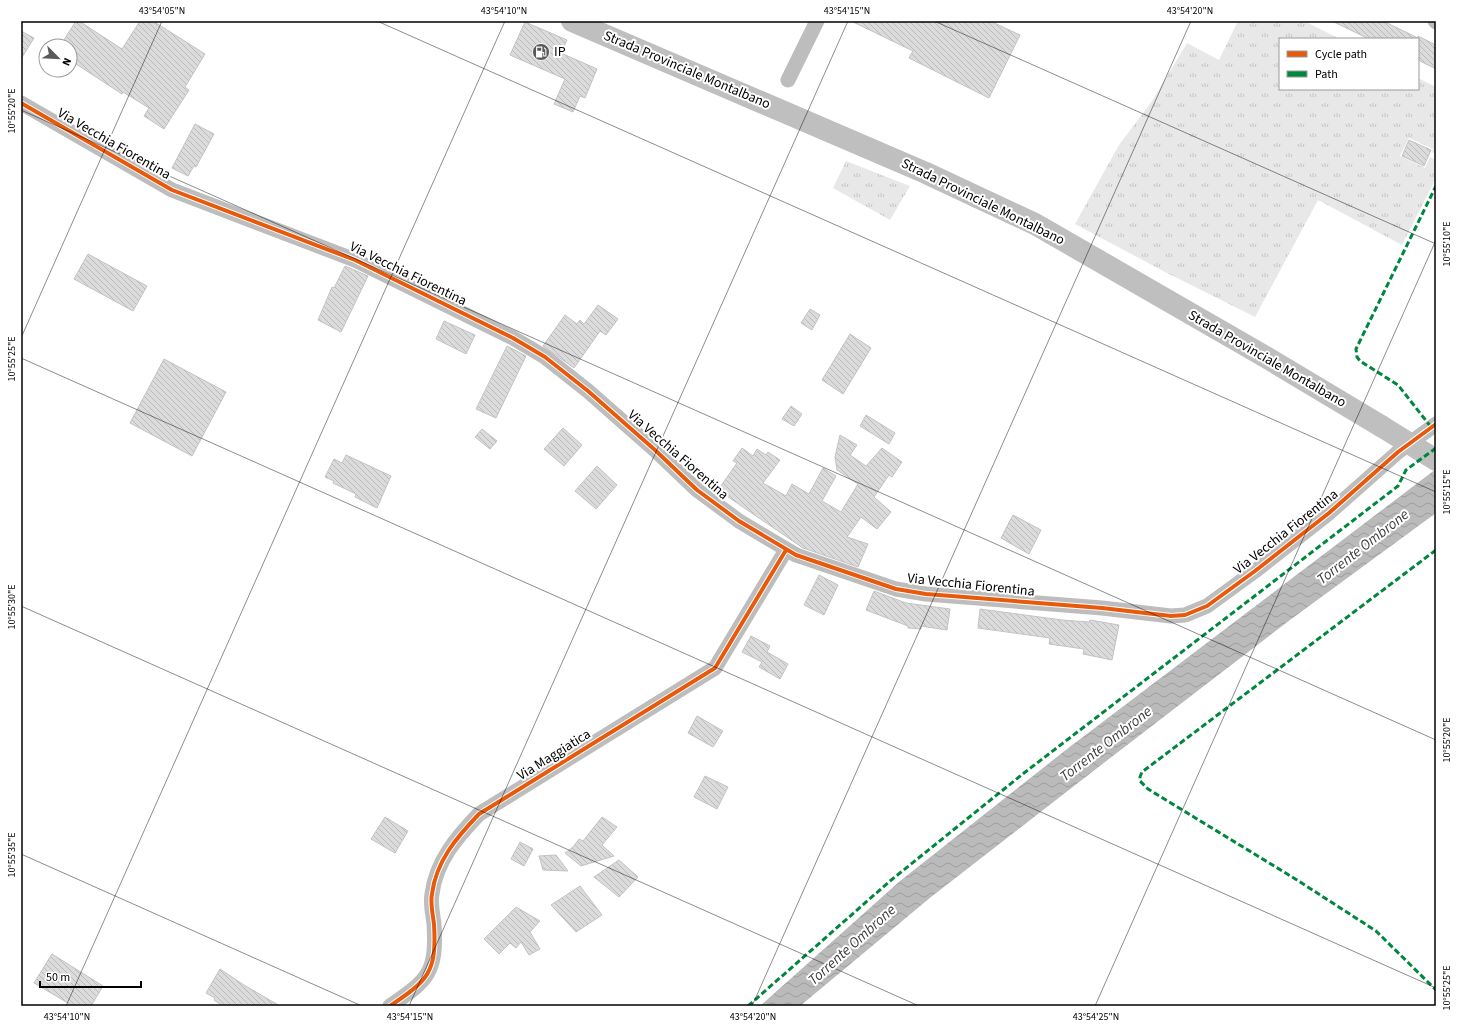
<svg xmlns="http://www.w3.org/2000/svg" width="1457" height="1027" font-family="'Source Sans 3',sans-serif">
  <defs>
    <pattern id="grass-tufts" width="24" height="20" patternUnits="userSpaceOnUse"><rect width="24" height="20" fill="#e8e8e8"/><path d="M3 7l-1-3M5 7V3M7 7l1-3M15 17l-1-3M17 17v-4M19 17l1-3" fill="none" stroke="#c5c5c5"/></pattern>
    <pattern id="water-waves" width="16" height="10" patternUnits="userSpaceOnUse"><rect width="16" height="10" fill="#bababa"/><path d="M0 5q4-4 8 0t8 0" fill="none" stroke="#9e9e9e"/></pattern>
    <pattern id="building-back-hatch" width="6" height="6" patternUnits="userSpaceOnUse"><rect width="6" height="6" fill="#dbdbdb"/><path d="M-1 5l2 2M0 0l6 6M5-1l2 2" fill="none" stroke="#bababa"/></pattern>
  </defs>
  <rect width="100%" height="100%" fill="#fff"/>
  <!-- grass -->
  <path fill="url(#grass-tufts)" d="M1238,21H1304L1340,39H1280V89H1418V78L1436,87V154L1432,152L1433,149L1409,138L1400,156L1425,168L1430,157L1436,160V178L1402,245L1318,200L1255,317L1165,272L1075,224L1119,145L1152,101L1187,43L1219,60Z
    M846,161L910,186L890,220L833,188Z"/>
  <!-- water -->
  <path fill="url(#water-waves)" d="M1436,469V513L1290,620L1105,762L931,897L800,1006H760L900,881L1067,749Z"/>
  <!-- building -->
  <path fill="url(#building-back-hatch)" stroke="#c3c3c3" d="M76,21H79L122,49L140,21H153L205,54L185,87L189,90L164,129L144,116L149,108L123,92L122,94L70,60V46H60Z
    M851,21H990L1020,35L989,98L909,58L913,51Z
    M1332,21H1383L1418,38V36L1436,45V69L1418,60V39H1369Z
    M525,22L567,40L561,53L597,69L585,98L580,96L573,112L554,104L565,79L510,55Z
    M21,31L34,38L21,59Z
    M195,124L214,134L196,167L194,166L188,176L172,168Z
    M1409,140L1431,150L1424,166L1402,156Z
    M88,254L147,286L133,311L74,279Z
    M345,266L368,276L341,332L318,320L332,287L334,288Z
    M598,305L618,319L606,335L600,331L574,368L543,346L565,315L577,324L580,320L584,324Z
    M810,309L820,315L812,330L801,323Z
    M444,321L475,335L466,354L436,339Z
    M850,334L871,348L843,394L822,380Z
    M507,346L526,356L496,418L476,409Z
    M164,359L226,392L192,456L130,423Z
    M791,406L802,414L794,426L782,419Z
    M866,415L895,433L889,444L860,426Z
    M563,428L582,445L564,466L544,449Z
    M482,429L497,441L490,449L475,437Z
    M840,435L857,445L850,455L866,466L882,448L902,462L892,477L889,475L874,497L891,512L877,529L861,517L847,537L868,544L858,567L803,548L718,490L737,463L733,461L742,448L753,456L757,449L766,455L768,452L780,460L763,483L786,496L792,484L809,494L823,468L836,476L822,501L841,512L858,484L837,470L835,457Z
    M346,455L391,476L377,508L355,497L356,494L333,483L334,481L325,477L334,459L342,463Z
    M597,466L617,485L596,509L575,491Z
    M1013,515L1041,530L1029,554L1001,538Z
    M819,575L838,585L824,615L804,605Z
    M874,591L906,603L950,609L947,630L921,626V629L908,628V626L866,610Z
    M980,609L1062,620L1089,622L1090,620L1119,625L1112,660L1083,654L1084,649L1049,644L1050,638L978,628Z
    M751,636L770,646L767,652L788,664L780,679L759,667L762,662L742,652Z
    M697,716L723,731L713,747L688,733Z
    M705,776L728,787L717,809L694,797Z
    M385,817L408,831L395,853L371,839Z
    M602,817L617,827L602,845L614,856L581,866L565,853L573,847L579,839L583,841Z
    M520,842L533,849L524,866L511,859Z
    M556,855L568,871L543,870L539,856Z
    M619,860L638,877L619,897L594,877Z
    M580,886L602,915L576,932L551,905Z
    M516,907L540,921L530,932L540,949L529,955L521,942L516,948L510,943L499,954L484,939Z
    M52,954L103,986L91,1006H73L34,983Z
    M220,969L244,985L280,1006H223L214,1000L215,998L206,993Z"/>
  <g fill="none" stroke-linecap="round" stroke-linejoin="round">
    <!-- minor -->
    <path stroke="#bdbdbd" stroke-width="15" d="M1435,21L1436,22
      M788,80L817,21
      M21,103L172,190L355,260L513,338L545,357L588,391L655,450L697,490L739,521L796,555L896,589L926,594L1102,608L1171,616L1185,615L1207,606L1255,571L1329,513L1398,452L1436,424
      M390,1006C428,980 437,973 434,924C433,915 430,903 432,894C436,861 457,837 479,814L715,668L786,550"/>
    <!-- secondary -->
    <path stroke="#bfbfbf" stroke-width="22" d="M572,21L926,173L1035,224L1264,356L1381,426"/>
    <!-- secondary-bridge -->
    <path stroke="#bfbfbf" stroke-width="22" d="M1381,426L1436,460"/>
    <!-- quiet -->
    <path stroke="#00873e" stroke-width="3" stroke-dasharray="6 3" stroke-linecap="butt" d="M1431,427L1398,385L1360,361L1357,357L1356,349L1436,186
      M1436,550L1142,772L1140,777V781L1148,789L1297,880L1376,931L1436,990
      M748,1006L890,881L1024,773L1398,486L1406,470L1436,448"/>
    <!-- cycleway casing -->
    <g stroke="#fff" stroke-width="6">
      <path id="cycleway" d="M21,103L172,190L355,260L513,338L545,357L588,391L655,450L697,490L739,521L796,555L896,589L926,594L1102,608L1171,616L1185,615L1207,606L1255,571L1329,513L1398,452L1436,424
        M390,1006C428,980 437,973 434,924C433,915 430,903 432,894C436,861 457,837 479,814L715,668L786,550"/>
    </g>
    <!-- cycleway -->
    <use href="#cycleway" stroke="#e8590c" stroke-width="4"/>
  </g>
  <!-- ticks -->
  <path fill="none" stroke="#000" stroke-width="1" stroke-opacity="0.45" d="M377,21L1436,492M934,21L1436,244M21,110L1436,740M21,338L162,21M21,358L1436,988M21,606L919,1006M21,854L362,1006M66,1006L505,21M409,1006L848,21M752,1006L1191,21M1095,1006L1436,240"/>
  <!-- icons -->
  <defs>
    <g id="fuel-disc" transform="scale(0.9)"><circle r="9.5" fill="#595959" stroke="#fff"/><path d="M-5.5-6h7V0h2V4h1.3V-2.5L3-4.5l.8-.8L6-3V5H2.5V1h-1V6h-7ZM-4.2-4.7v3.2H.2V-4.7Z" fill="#fff"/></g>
  </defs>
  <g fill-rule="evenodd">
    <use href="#fuel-disc" x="541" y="52"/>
  </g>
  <g text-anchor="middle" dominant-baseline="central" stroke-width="4" stroke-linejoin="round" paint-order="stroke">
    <!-- poi labels -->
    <g font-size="14" fill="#000" stroke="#fff" text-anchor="start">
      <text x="554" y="52">IP</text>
    </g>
    <!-- street labels -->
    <g font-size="14" fill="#000" stroke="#fff">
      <text transform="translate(687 70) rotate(23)">Strada Provinciale Montalbano</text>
      <text transform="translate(114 144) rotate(30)">Via Vecchia Fiorentina</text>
      <text transform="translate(983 202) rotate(26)">Strada Provinciale Montalbano</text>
      <text transform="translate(408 274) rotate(26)">Via Vecchia Fiorentina</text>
      <text transform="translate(1267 359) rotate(30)">Strada Provinciale Montalbano</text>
      <text transform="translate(678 455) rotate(41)">Via Vecchia Fiorentina</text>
      <text transform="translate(1286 532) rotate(-38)">Via Vecchia Fiorentina</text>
      <text transform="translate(971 585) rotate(6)">Via Vecchia Fiorentina</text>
      <text transform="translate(554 755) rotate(-32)">Via Maggiatica</text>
    </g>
    <!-- water labels -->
    <g font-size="15" font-style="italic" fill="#3d3d3d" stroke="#fff">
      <text transform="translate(1363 547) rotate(-38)">Torrente Ombrone</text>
      <text transform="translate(1106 744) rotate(-38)">Torrente Ombrone</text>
      <text transform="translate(852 945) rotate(-42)">Torrente Ombrone</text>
    </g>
  </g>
  <!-- border -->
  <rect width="1457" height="1027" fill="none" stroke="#ffffff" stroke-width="44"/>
  <!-- legend -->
  <rect x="1279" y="38" width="140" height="52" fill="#ffffff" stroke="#999999"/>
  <rect x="1287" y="51" width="20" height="6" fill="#e8590c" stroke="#999999"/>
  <text x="1315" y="58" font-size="12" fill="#000000">Cycle path</text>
  <rect x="1287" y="71" width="20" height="6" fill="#00873e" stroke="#999999"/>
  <text x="1315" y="78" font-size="12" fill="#000000">Path</text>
  <!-- north arrow -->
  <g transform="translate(58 58) rotate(114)"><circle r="19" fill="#ffffff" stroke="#999999"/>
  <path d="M0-3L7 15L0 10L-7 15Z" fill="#595959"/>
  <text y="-6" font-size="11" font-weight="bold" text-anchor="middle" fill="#000000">N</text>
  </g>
  <!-- scale -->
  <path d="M40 981v6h101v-6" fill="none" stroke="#000000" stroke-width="2"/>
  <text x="46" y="981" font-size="12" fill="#000000" stroke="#ffffff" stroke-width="3" paint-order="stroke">50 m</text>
  <rect x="22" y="22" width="1413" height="983" fill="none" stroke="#000" stroke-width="1.5"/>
  <g font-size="10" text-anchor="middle" fill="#000">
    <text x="162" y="14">43°54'05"N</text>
    <text x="504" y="14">43°54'10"N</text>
    <text x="847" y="14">43°54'15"N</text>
    <text x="1190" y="14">43°54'20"N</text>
    <text transform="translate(11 111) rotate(-90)" y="4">10°55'20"E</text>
    <text transform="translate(1446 244) rotate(-90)" y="4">10°55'10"E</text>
    <text transform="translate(11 359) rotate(-90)" y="4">10°55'25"E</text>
    <text transform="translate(1446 492) rotate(-90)" y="4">10°55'15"E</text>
    <text transform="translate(11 607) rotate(-90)" y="4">10°55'30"E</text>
    <text transform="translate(1446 740) rotate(-90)" y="4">10°55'20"E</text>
    <text transform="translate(11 855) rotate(-90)" y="4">10°55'35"E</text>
    <text transform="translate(1446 988) rotate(-90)" y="4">10°55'25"E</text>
    <text x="67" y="1020">43°54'10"N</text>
    <text x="410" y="1020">43°54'15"N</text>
    <text x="753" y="1020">43°54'20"N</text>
    <text x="1096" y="1020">43°54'25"N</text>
  </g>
</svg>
